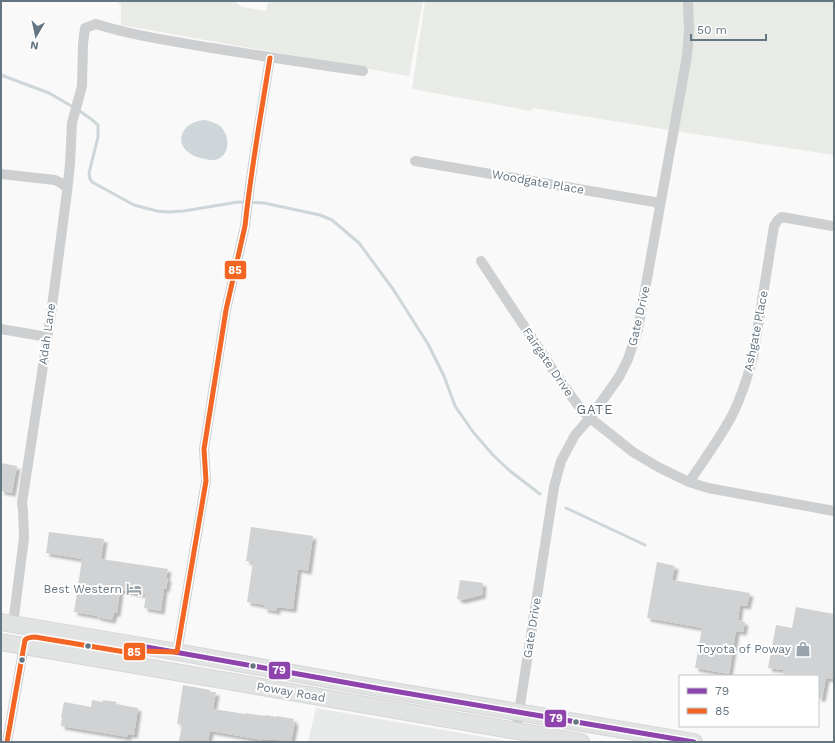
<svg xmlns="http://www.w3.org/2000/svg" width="835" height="743" font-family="'Work Sans',sans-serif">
  <defs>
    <filter id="shadow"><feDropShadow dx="3.5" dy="3.5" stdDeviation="1" flood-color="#0004"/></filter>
  </defs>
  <rect width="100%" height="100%" fill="#f9f9f9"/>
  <!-- built -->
  <path fill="#e8e9e9" d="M316,708L513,742H308Z"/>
  <!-- green -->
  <path fill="#e8ebe6" d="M116,1H234L242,7L266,11L268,1H423L409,76L121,25V5Z
    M425,1H834V155L662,129L533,108L531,111L412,89Z"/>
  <!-- water -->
  <path fill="#ced6d9" d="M205,120C210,121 216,123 220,126C229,134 231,151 220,158C215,161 210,160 205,159C171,153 176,122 205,120Z"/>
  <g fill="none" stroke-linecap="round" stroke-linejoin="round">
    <!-- stream -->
    <path stroke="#ced6d9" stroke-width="3" d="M1,75L49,93L73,107
      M78,110L91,119L98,125V137L89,173L90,179L92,182L134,205L157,211L168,212L184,211L238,202L264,203L320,215L332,220L359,243L393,289L428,344L444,376L455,406L473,432L493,455L510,471L540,494
      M566,508L645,545"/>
  </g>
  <!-- building -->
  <path fill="#d0d2d3" filter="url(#shadow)" d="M1,463L17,466L12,493L1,491Z
    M251,527L313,536L308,571L298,569L293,609L277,607V611L264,609L265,605L247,602L253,562L246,561Z
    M49,532L104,539L101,559L168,569L166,578H168L166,589L164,588L161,611L144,608L146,595L120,590L117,613H114L112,620L97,617L98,616L74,612L82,559L46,553Z
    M657,562L675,566L672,580L750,593L747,606L740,605L738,620L745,622L743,632L736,631L729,674L695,668L702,628L647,618Z
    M460,580L483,583L482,595L462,600L457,599Z
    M796,607L834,614V679L826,678L822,698H818V676H783L784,670L768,668L776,625L792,628Z
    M183,685L210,690V692H216L213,709L245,714V713L265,716L266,715L276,717L277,716L294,719L293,722H295L291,742L273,739V740L263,739V740L210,731L208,742H187L179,741L182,725L177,724Z
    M92,700L103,702V700L117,702L116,704L138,708L134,735L128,734V737L61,726L62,717H61L64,702L91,707Z"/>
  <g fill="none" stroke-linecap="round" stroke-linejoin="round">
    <!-- primary casing -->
    <g stroke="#d5d6d7" stroke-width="18">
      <path id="primary" d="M1,622L177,652L382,689L694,742
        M1,642L581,742"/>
    </g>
    <!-- street -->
    <path stroke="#cecfd0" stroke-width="10" d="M415,161L660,203
      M1,174L55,180L61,183L67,188
      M481,261L561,382L580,408L590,418L633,452L658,467L689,482L708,488L834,511
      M1,329L47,337
      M689,482C703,462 717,442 729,421C740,402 747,379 753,357L774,226L778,220L782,217L832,226
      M13,624L24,538L23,510L22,503L51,314L67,192L70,164L72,123L82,86L83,44L85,28L96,24C134,36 172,41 212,48C262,56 312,64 363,71
      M177,652L206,481L204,449L226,310L245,226C251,169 261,114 270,58
      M516,731L554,487L561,461L575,435L590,418L619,377L628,359L638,329L687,56L689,31L688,1
      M7,742L24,646"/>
    <!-- primary -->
    <use href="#primary" stroke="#e1e2e2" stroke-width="16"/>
    <!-- bus-1 casing -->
    <g stroke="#fff" stroke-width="8">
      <path id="bus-1" d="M141,646L382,689L694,742"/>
    </g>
    <!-- bus-2 casing -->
    <g stroke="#fff" stroke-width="8">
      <path id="bus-2" d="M7,742L25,640C28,637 31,637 35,637L125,652H133L139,651L177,652L206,481L204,449L226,310L245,226C251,169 261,114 270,58"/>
    </g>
    <!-- bus-1 -->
    <use href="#bus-1" stroke="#8e44ad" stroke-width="5"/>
    <!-- bus-2 -->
    <use href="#bus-2" stroke="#f26522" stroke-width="5"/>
  </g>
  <!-- icons -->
  <defs>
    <g id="hotel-bare" transform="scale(1.2)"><path d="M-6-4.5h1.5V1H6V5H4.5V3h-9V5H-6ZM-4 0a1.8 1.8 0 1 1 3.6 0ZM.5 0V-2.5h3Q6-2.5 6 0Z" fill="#99a4ac" stroke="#fff" stroke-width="2.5" paint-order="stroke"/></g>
    <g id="shop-bare" transform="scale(1.2)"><path d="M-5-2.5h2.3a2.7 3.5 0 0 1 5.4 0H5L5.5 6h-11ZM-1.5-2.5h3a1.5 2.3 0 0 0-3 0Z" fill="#99a4ac" stroke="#fff" stroke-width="2.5" paint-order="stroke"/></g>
  </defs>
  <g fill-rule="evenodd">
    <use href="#hotel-bare" x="134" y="589"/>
    <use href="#shop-bare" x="803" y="649"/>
  </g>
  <!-- markers -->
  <g fill="#657683" stroke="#fff" stroke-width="1.5">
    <circle cx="88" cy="646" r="3.5"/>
    <circle cx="22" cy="660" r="3.5"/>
    <circle cx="253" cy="666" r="3.5"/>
    <circle cx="576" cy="722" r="3.5"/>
  </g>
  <g text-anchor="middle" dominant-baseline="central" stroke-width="4" stroke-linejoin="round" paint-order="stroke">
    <!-- street labels -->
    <g font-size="12" fill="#657683" stroke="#fff">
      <text transform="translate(538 182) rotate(10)">Woodgate Place</text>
      <text transform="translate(639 316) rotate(-77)">Gate Drive</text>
      <text transform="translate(756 331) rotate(-79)">Ashgate Place</text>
      <text transform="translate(47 334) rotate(-82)">Adah Lane</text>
      <text transform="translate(548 362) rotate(56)">Fairgate Drive</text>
      <text transform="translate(532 628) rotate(-81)">Gate Drive</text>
      <text transform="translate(291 692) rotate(10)">Poway Road</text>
    </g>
    <!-- poi labels -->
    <g font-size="12" fill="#657683" stroke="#fff" text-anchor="end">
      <text x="122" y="589">Best Western</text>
      <text x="791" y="649">Toyota of Poway</text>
    </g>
    <!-- neighbourhood labels -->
    <g font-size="13" letter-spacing="1" fill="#57646e" stroke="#fff">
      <text x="595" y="409">GATE</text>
    </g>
  </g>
  <g stroke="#fff" stroke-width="1.5">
    <rect x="224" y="260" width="23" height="20" rx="4" fill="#f26522"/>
    <rect x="123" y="642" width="23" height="19" rx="4" fill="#f26522"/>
    <rect x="268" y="661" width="23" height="19" rx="4" fill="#8e44ad"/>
    <rect x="544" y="709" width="23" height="19" rx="4" fill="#8e44ad"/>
  </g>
  <g font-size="11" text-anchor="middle" font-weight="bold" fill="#fff">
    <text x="235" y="274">85</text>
    <text x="134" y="656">85</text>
    <text x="279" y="674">79</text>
    <text x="556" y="722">79</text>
  </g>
  <!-- border -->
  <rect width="835" height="743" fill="none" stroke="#657683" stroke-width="4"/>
  <!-- legend -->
  <rect x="679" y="675" width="140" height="52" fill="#ffffff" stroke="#c1c8cd"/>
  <rect x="687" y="688" width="20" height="6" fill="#8e44ad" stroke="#c1c8cd"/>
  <text x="715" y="695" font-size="12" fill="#657683">79</text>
  <rect x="687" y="708" width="20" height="6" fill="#f26522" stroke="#c1c8cd"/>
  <text x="715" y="715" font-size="12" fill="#657683">85</text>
  <!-- north arrow -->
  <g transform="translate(36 36) rotate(189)" stroke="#ffffff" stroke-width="3" paint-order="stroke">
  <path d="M0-3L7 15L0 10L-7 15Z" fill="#657683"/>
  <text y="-6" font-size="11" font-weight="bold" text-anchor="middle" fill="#657683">N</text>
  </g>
  <!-- scale -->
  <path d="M691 34v6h75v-6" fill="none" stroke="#657683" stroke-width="2"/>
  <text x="697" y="34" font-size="12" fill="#657683" stroke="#ffffff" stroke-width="3" paint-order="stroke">50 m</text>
</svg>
